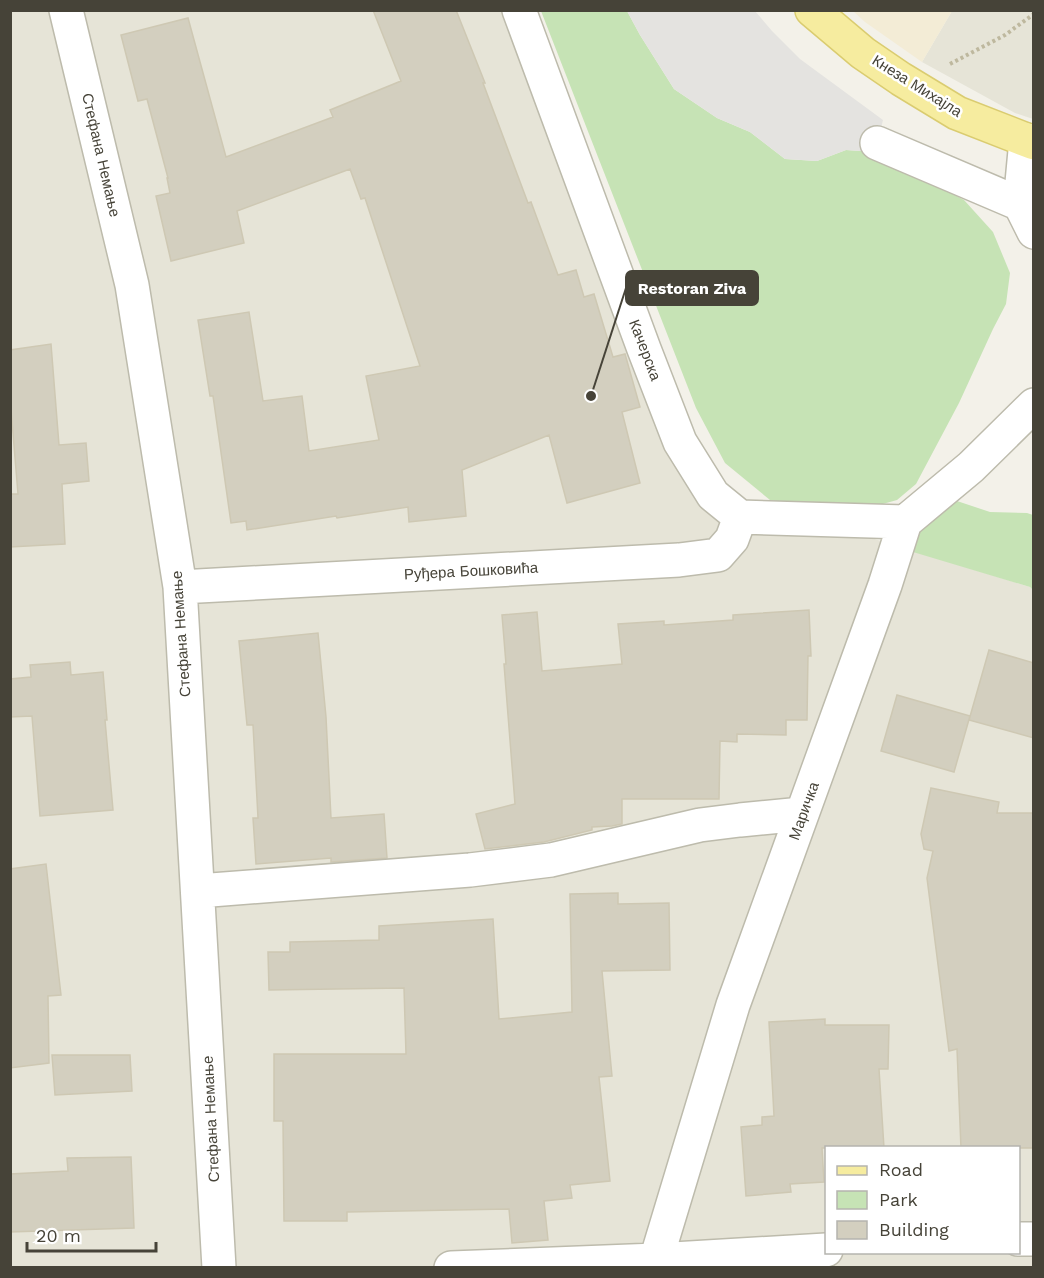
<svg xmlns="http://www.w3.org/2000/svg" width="1044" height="1278" font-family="'Work Sans',sans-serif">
  <rect width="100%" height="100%" fill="#f3f1e9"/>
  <!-- residential -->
  <path fill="#e6e4d7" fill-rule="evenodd" d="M10,11H505L647,387L753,529L868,537L1030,587L1033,590V1267H11ZM826,1148H1018V1252H826Z
    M952,11H1033V119L1015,113L922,62Z"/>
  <!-- commercial -->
  <path fill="#f3ecd6" d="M853,11H952L922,62L865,22Z"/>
  <!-- green -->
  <path fill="#c6e3b5" d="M541,11H627L640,35L674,89L717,118L750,132L785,159L817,161L846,150L875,152L964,200L993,232L1010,273L1006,304L993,329L959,403L916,484L897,500L872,507H815L770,500L725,463L696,408Z
    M951,499L990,512L1027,513L1033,515V590L1030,587L913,552L916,535Z"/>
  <!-- parking -->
  <path fill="#e4e3e0" d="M627,11H755L772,31L800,59L883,120L875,152L846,150L817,161L785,159L750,132L717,118L674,89L640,35Z"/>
  <!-- building -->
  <path fill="#d3cfbf" stroke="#cec8b3" stroke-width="1.5" d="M373,10H456L485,83H483L528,203L531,202L558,275L576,270L584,297L594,294L613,357L625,354L640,407L622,412L640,483L567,503L549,435L462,470L466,516L409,522L408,507L337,518L336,516L247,530L246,521L231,523L213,396H210L198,320L249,312L263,401L302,396L309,451L379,440L366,376L420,366L365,198L361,199L350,169L237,211L244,243L171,261L156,196L170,193L167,178H168L147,99L138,101L121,35L188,18L226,157L333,117L330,110L401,81Z
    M51,344L59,445L86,443L89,481L62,484L65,544L10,547V494H18L10,397V350Z
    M809,610L811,656H808L807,720H786V735L737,734V742L720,741L719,799H622V824L612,826L592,827V830L544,842L485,849L476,814L515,804L504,664H506L502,615L537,612L542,671L622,664L618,624L664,621V625L733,620V615Z
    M318,633L326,717L331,818L384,814L387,858L331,862V858L256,864L253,818H258L253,725H247L239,641Z
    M989,650L1034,663V738L969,720Z
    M70,662L71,675L103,672L107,720H105L113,810L40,816L32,716L10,717V679L31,677L30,665Z
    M897,695L970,716L954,772L881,751Z
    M931,788L999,802L997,813H1034V1148H961L957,1049L949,1051L927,878L933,851L924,849L921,834Z
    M46,864L61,995L48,996L49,1063L10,1068V869Z
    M618,893V904L669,903L670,970L602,971L612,1076L599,1077L610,1181L570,1185L572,1198L544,1201L548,1240L512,1243L509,1209L347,1212V1221H284L283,1121H274V1054H406L404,988L269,990L268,952H290V942L379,940V926L493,919L499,1019L572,1012L570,894Z
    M825,1019V1025H889L888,1069H879L884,1148H822L824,1182L790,1184L791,1192L746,1196L741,1127L762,1125V1117L774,1116L769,1022Z
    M52,1055H130L132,1091L55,1095Z
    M131,1157L134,1228L10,1232V1174L68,1171L67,1158Z"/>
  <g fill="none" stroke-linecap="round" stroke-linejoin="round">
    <!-- minor casing -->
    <g stroke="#bdbbac" stroke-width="36">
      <path id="minor" d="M66,10L132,285L180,587L219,1268
        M519,10L644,349L680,442L713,495L740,517L905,522
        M1026,140L1020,204L1034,232
        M877,143L1020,204
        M180,587L679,560L718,555L732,539L740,517
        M198,891L470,870L551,860L700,825L740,820L802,814
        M1018,1239H1034
        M451,1268L656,1260L826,1250
        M655,1268L656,1260L733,1005L885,585L905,522L971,467L1034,405"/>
    </g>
    <!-- major casing -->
    <g stroke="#dacc70" stroke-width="36">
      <path id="major" d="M812,10L863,53L901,79L957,113L1034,143"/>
    </g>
    <!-- path -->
    <path stroke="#beb89e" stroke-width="4" stroke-dasharray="3 3" stroke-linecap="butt" d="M950,64L1005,35L1034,14"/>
    <!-- minor -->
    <use href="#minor" stroke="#fff" stroke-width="33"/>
    <!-- major -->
    <use href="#major" stroke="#f6ec9f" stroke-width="33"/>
  </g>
  <g text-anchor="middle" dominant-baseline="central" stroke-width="5" stroke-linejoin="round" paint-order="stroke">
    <!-- street labels -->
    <g font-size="15" fill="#464338" stroke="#fff">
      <text transform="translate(917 86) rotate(32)">Кнеза Михајла</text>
      <text transform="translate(101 155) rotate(77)">Стефана Немање</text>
      <text transform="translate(645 350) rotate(69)">Качерска</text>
      <text transform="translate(471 571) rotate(-3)">Руђера Бошковића</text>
      <text transform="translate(181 634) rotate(-94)">Стефана Немање</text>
      <text transform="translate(804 811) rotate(-70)">Маричка</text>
      <text transform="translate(211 1119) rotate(-93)">Стефана Немање</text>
    </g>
  </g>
  <!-- callouts -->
  <path fill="none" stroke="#464338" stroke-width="2" d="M591 396L626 288"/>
  <circle fill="#464338" stroke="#fff" stroke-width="2" cx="591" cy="396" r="6"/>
  <rect fill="#464338" stroke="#464338" stroke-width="2" x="626" y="271" width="132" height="34" rx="6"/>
  <g font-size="16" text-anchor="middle" font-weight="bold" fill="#fff">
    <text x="692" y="294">Restoran Ziva</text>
  </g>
  <!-- border -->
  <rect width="1044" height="1278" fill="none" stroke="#464338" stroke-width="24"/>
  <!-- legend -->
  <rect x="825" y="1146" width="195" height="108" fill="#ffffff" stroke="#b5b4af" stroke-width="1.5"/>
  <rect x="837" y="1166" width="30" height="9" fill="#f6ec9f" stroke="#b5b4af" stroke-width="1.5"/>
  <text x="879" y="1176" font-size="18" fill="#464338">Road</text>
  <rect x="837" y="1191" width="30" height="18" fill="#c6e3b5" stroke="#b5b4af" stroke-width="1.5"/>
  <text x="879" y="1206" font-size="18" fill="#464338">Park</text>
  <rect x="837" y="1221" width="30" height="18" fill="#d3cfbf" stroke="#b5b4af" stroke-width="1.5"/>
  <text x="879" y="1236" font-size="18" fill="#464338">Building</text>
  <!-- scale -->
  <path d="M27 1242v9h129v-9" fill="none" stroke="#464338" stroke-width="3"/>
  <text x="36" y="1242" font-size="18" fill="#464338" stroke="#ffffff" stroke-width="4.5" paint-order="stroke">20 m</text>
</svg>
